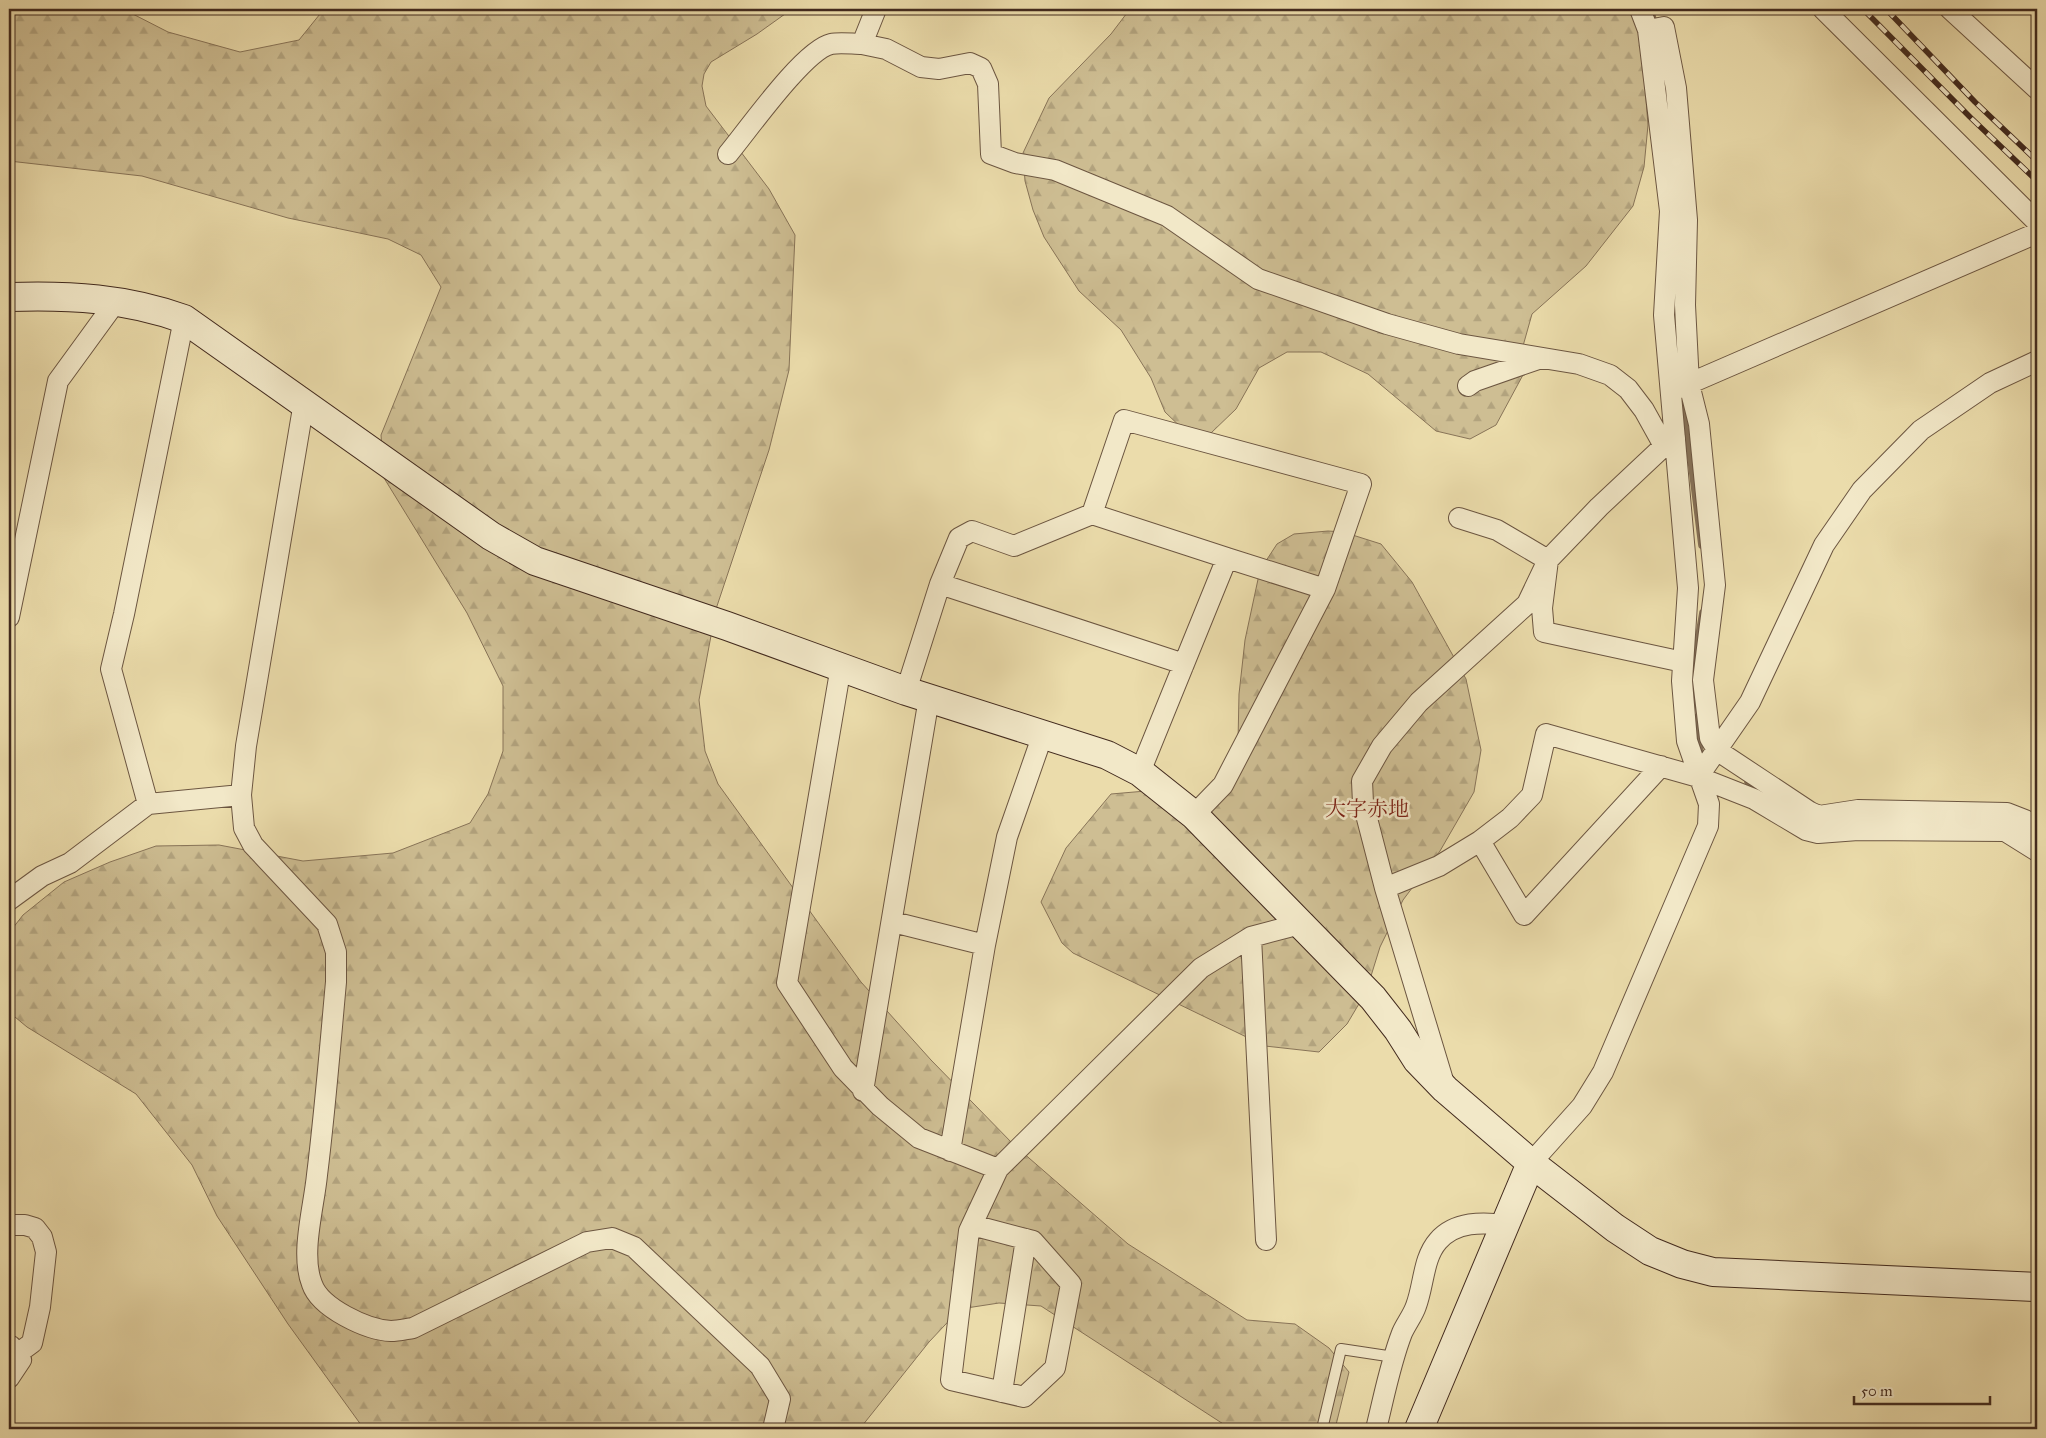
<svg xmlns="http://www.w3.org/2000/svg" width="2046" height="1438" font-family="'IM FELL Great Primer','Noto Serif JP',serif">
  <defs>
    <pattern id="forest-firs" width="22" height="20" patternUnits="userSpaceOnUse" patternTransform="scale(1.25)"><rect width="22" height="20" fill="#cebe93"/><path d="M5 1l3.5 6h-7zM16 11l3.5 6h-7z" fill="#b2a37e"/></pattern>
  </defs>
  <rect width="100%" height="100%" fill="#ebdcab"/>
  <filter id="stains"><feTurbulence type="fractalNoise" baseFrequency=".004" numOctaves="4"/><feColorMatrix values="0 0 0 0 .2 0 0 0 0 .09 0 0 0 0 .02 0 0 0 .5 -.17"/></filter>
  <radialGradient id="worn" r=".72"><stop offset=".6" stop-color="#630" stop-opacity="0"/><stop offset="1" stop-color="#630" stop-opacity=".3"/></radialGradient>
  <!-- forest -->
  <path fill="url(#forest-firs)" stroke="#887458" d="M9,9H115L127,11L168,32L240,52L299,40L324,9H792L757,34L711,62L704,74L702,86L706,106L769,189L795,235L789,370L769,450L716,609L699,700L705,751L718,784L861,982L931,1060L1014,1145L1128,1244L1247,1320L1295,1324L1329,1348L1349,1372L1335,1429H1231L1041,1306L999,1303L960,1309L929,1342L862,1426L853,1429H364L288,1324L217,1216L192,1165L136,1094L27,1027L9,1012V933L23,915L64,882L110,862L156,846L219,845L303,861L393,853L470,823L488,794L503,751V686L467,613L384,478L381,435L441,287L421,255L388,239L288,218L142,176L9,161Z
    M1130,9H1639L1648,125L1644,167L1633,206L1586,266L1532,314L1523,346L1524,373L1496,425L1470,439L1436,431L1368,374L1321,352H1287L1259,368L1236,409L1211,433L1189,435L1165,412L1151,378L1121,330L1079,291L1044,237L1033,210L1025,181L1023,153L1049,98L1111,34Z
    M1328,531L1343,532L1381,544L1412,582L1466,679L1481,750L1474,792L1440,851L1403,900L1380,947L1366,992L1347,1024L1319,1052L1265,1046L1073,953L1062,943L1041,902L1066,848L1111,794L1146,791L1183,798H1211L1238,742L1239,694L1245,640L1260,570L1277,544L1294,534Z"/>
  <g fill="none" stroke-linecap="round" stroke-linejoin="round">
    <!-- stream -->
    <path stroke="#857056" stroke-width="5.5" d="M1651,9L1656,26
      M1675,301L1677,354
      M1683,404L1701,546
      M1694,684L1695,653L1702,612
      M1697,716L1701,751
      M1747,782L1764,794"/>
    <!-- lane casing -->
    <g stroke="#6c5641" stroke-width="12">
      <path id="lane" d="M1322,1429L1341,1349L1394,1357"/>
    </g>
    <!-- street casing -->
    <g stroke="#6c5641" stroke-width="22">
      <path id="street" d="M876,9L862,44L886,49L921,67L939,69L970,63L981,68L988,84L991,154L1015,163L1055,170L1167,216L1258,279L1387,324L1459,344L1579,364L1610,375L1628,389L1644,410L1664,446
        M1823,9L2037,222
        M1950,9L2037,89
        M1648,30L1664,27L1676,88L1687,220L1685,305L1689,384L1699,424L1715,585L1703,680L1710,738L1718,751L1810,812L1819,816L1858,810L2007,813L2025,820L2037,829
        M728,154C748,130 804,50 831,44C840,42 853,44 862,44
        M1468,386L1475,381L1541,358
        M1679,388L2037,233
        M304,402L246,746L241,795L244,828L253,845L327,924L336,952V982C330,1047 325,1111 317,1175C314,1207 300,1254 312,1284C320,1308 367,1330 391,1331C398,1331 406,1329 413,1328L587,1242L612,1238L634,1247L760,1366L780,1399L773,1429
        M1092,514L1124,420L1361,484L1325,589L1223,785L1194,815
        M1459,518L1497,530L1548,560L1542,608L1544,632L1683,662
        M1227,558L1325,589
        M940,584L1184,664
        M9,617L58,381L117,300
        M841,666L787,983L843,1068L880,1106L919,1138L998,1169L1201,968L1251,937L1300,924
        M906,691L940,584L959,538L972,531L1014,546L1092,514L1227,558L1140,772
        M1661,766L1524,915L1480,841L1510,818L1532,795L1546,734L1698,777L1754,799L1806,830L1818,833L1858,830L2005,831L2037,851
        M1698,777L1750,702L1824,545L1862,490L1921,430L1990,383L2037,361
        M148,804L111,669L124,614L184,319
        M1385,888L1439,866L1480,841
        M9,900L42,876L70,863L148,804L241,795
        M893,922L985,945
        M1251,937L1266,1240
        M1445,1087L1385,888L1363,803L1362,781L1382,746L1419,702L1527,604L1548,560L1599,507L1664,446L1675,438
        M863,1091L929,698
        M950,1151L985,945L1007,837L1043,734
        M1531,1163L1582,1106L1603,1072L1708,826L1709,804L1687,741L1682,681L1688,588L1664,315L1670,211L1648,30L1640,9
        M9,1225H25L35,1228L42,1237L46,1252L40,1307L32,1343L17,1354
        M972,1225L1033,1241L1071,1284L1055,1368L1024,1397L951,1380L969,1231L998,1169
        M9,1378L21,1360L11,1346
        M1002,1392L1026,1239
        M1376,1429C1384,1397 1390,1364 1402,1333C1406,1324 1413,1315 1416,1306C1424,1285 1423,1258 1438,1241C1455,1221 1483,1222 1506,1225"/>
    </g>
    <!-- secondary casing -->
    <g stroke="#422a1e" stroke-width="30">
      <path id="secondary" d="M9,297C70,295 126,298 184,319L491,536L535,561L727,626L906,691L1107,755L1140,772L1194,815L1373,998L1398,1030L1417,1060L1445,1089L1531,1163L1615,1228L1650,1251L1682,1264L1713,1272L2037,1287
        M1419,1429L1531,1163"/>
    </g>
    <!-- lane -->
    <use href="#lane" stroke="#f2e8c8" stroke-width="10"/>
    <!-- street -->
    <use href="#street" stroke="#f2e8c8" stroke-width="20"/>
    <!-- secondary -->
    <use href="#secondary" stroke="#f2e8c8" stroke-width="28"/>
    <!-- rail casing -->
    <g stroke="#422a1e" stroke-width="5.5">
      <path id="rail" d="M1863,9L1970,117L2037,181
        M1886,9L1975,102L2037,161"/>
    </g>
    <!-- rail -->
    <use href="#rail" stroke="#f2e8c8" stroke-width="4" stroke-dasharray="11" stroke-linecap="butt"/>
  </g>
  <g text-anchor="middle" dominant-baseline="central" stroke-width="5" stroke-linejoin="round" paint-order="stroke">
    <!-- quarter labels -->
    <g font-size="21" fill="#7a1f14" stroke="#f2e8c8">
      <text x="1367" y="809">大字赤地</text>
    </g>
  </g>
  <!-- margin -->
  <rect width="2046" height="1438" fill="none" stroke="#ebdcab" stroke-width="30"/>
  <rect x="10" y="10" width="2026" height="1418" fill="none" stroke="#422a1e" stroke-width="2.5"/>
  <rect x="15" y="15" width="2016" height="1408" fill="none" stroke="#422a1e"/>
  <!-- scale -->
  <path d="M1854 1396v8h136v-8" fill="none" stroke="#422a1e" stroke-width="2.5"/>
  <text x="1861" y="1396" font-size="15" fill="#422a1e" stroke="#f2e8c8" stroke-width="4" paint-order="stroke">50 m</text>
  <rect width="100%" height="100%" filter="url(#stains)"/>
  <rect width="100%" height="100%" fill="url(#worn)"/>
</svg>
